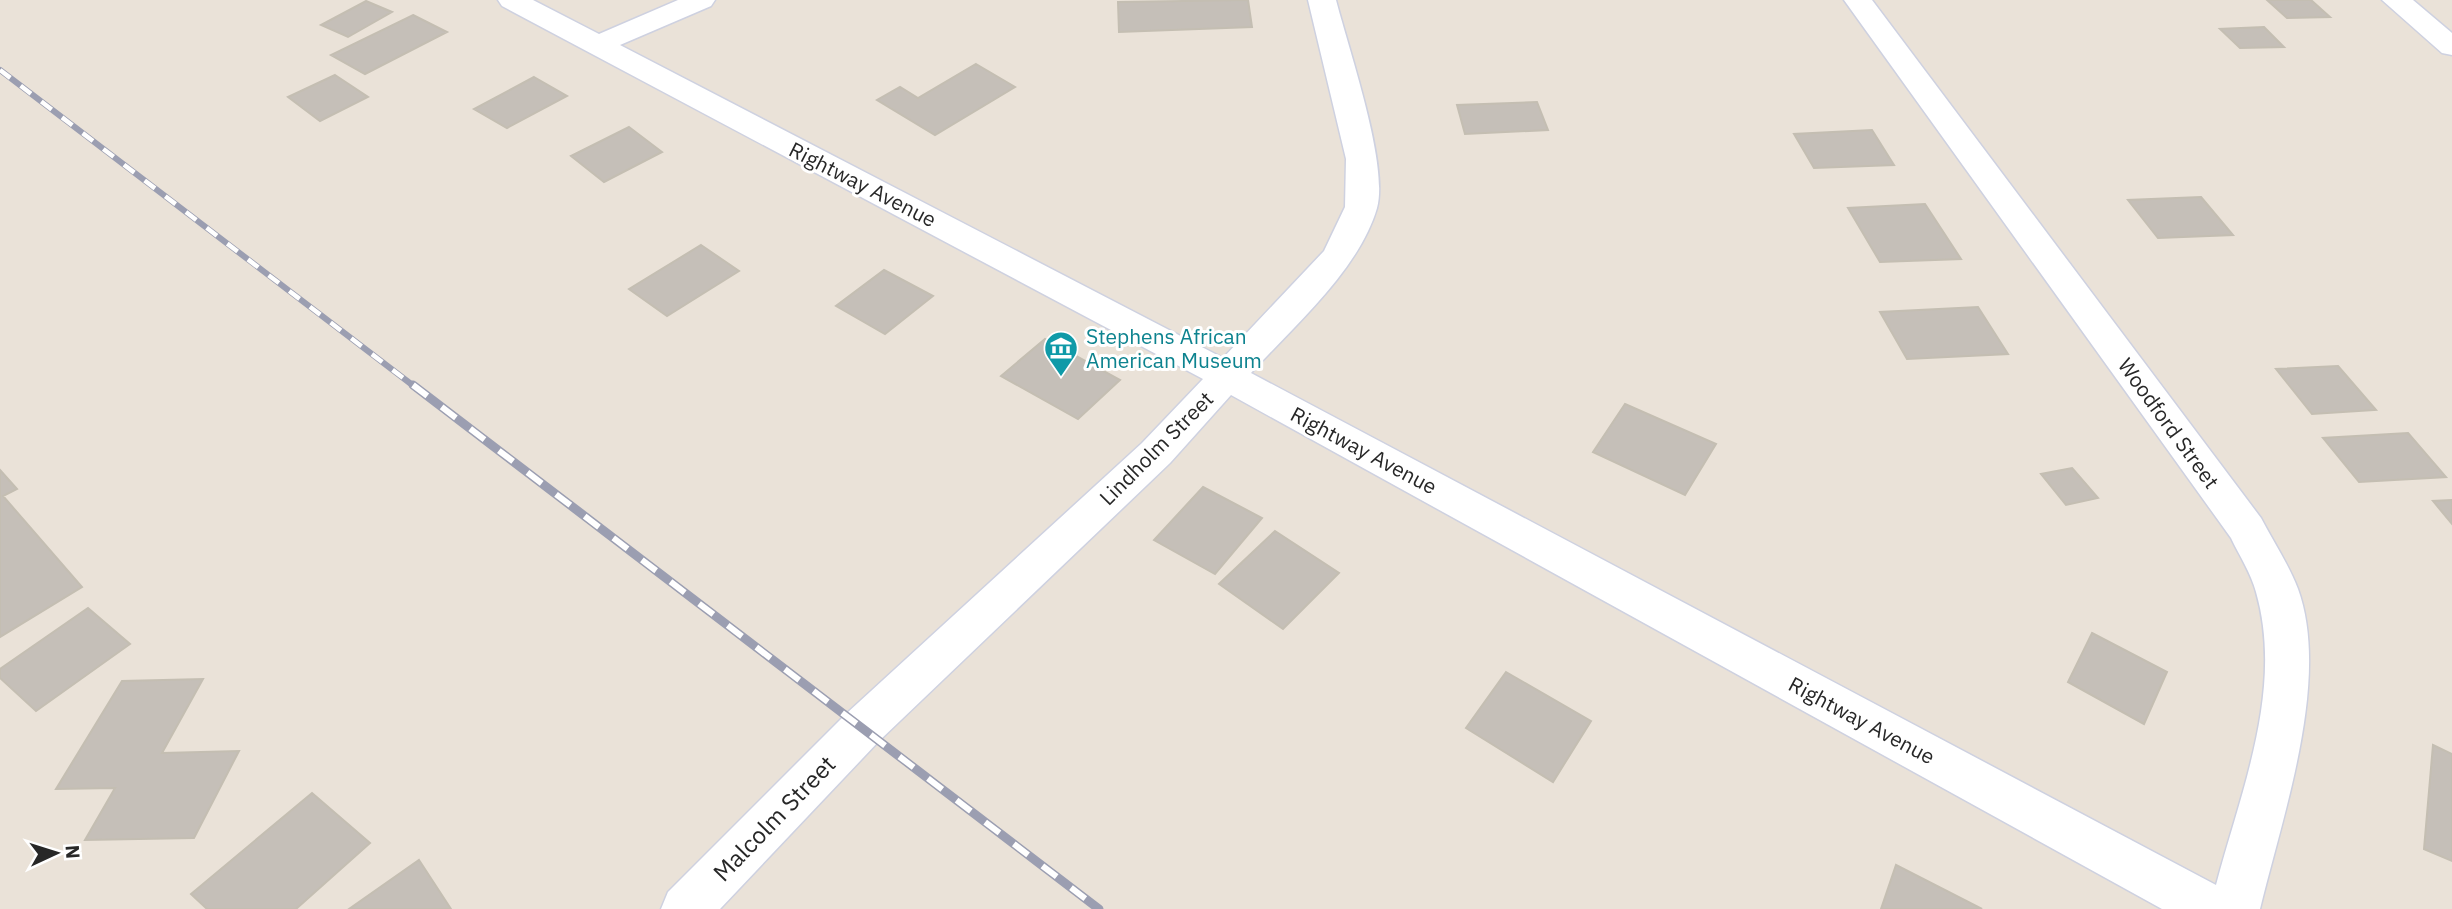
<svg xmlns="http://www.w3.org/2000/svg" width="2452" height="909" font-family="'IBM Plex Sans',sans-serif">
  <rect width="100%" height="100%" fill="#eae2d8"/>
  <!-- building -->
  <path fill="#c5bfb8" stroke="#c4beb2" stroke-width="2" d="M1248,0L1252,27L1119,32L1118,2Z
    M2267,0H2311L2330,17L2287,18Z
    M366,1L392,12L348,37L321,25Z
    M413,15L447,32L365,74L331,55Z
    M2264,27L2284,47L2240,48L2220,29Z
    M976,64L1015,87L935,135L877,100L900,87L918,98Z
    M335,75L368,97L320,121L288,97Z
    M534,77L567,96L507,128L474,109Z
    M1537,102L1548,130L1465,134L1457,105Z
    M629,127L662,152L604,182L571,156Z
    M1872,130L1894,165L1814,168L1794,134Z
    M2201,197L2233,235L2158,238L2128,200Z
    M1925,204L1961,259L1880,262L1848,208Z
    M701,245L739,271L667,316L629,289Z
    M884,270L933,296L885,334L836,306Z
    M1978,307L2008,354L1907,359L1880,312Z
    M1045,339L1120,380L1078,419L1001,376Z
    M2338,366L2376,410L2312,414L2276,369Z
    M1625,404L1716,444L1685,495L1593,452Z
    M2408,433L2446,477L2359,482L2323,438Z
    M2072,468L2098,498L2066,505L2041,474Z
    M0,470L17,489L3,496L82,587L0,637Z
    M1203,487L1262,518L1215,574L1154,540Z
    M2452,500V524L2433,501Z
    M1275,531L1339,573L1283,629L1219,584Z
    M88,608L130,644L36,711L0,678V669Z
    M2092,633L2167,672L2144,724L2068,682Z
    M1506,672L1591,721L1553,782L1466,728Z
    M203,679L162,753L239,751L194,838L85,840L115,788L56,789L122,681Z
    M2433,745L2452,754V861L2424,849Z
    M312,793L370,843L296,909H207L191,894Z
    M419,860L451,909H349Z
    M1896,865L1982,909H1881Z"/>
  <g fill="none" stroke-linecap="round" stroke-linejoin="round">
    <!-- minor casing -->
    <g stroke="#ced1e0" stroke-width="3">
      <path id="minor" d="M498,0H533L599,34L678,0H715L711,6L620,45L1223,358L1324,251L1345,207L1346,159L1308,0H1336C1348,47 1389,165 1377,208C1359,270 1294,326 1251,373L2216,885C2241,791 2284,689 2256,592C2251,573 2239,555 2231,538L1844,0H1872L2261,518C2273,541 2289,565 2298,589C2331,680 2282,817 2260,909H2162L1231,395L1170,463L879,741L720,909H661L668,892L847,713L1142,443L1203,379L502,6Z
        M2382,0H2413L2452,33V55L2442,53Z"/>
    </g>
    <!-- minor -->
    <use href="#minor" fill="#fff" fill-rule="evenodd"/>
    <!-- rail-far1 casing -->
    <g stroke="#9b9eb1" stroke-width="6">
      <path id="rail-far1" d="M0,70L415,387"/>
    </g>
    <!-- rail casing -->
    <g stroke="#9b9eb1" stroke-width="9">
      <path id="rail" d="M413,385L1099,909"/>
    </g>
    <!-- rail-far1 -->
    <use href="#rail-far1" stroke="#fff" stroke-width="4.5" stroke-dasharray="13" stroke-linecap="butt"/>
    <!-- rail -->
    <use href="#rail" stroke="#fff" stroke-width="6" stroke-dasharray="18" stroke-linecap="butt"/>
  </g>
  <!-- icons -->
  <defs>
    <g id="museum-pin" transform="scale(1.75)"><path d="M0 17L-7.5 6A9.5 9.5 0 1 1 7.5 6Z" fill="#0f9aa8" stroke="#fff"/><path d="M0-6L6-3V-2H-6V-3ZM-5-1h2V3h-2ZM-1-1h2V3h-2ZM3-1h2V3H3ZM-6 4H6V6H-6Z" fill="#fff"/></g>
  </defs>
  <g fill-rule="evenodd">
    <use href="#museum-pin" x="1061" y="348"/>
  </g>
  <g text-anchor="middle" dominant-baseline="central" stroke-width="6" stroke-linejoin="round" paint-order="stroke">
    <!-- street labels -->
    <g font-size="21" fill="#272727" stroke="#fff">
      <text transform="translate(863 184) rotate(27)">Rightway Avenue</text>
      <text transform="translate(2169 423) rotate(54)">Woodford Street</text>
      <text transform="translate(1156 448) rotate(-45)">Lindholm Street</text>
      <text transform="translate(1364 450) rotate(28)">Rightway Avenue</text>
      <text transform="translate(1862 720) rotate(28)">Rightway Avenue</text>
    </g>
    <!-- culture labels -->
    <g font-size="21" fill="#0d838f" stroke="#fff" text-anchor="start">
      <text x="1086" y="336">Stephens African<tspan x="1086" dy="24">American Museum</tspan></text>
    </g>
    <!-- near-street labels -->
    <g font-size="24" fill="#272727" stroke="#fff">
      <text transform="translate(774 818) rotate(-46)">Malcolm Street</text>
    </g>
  </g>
  <!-- north arrow -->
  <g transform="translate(56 853) rotate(86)" stroke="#ffffff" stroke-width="5" paint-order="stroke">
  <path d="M0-5L12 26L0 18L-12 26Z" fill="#272727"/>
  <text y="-10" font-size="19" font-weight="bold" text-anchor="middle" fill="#272727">N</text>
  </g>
</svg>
